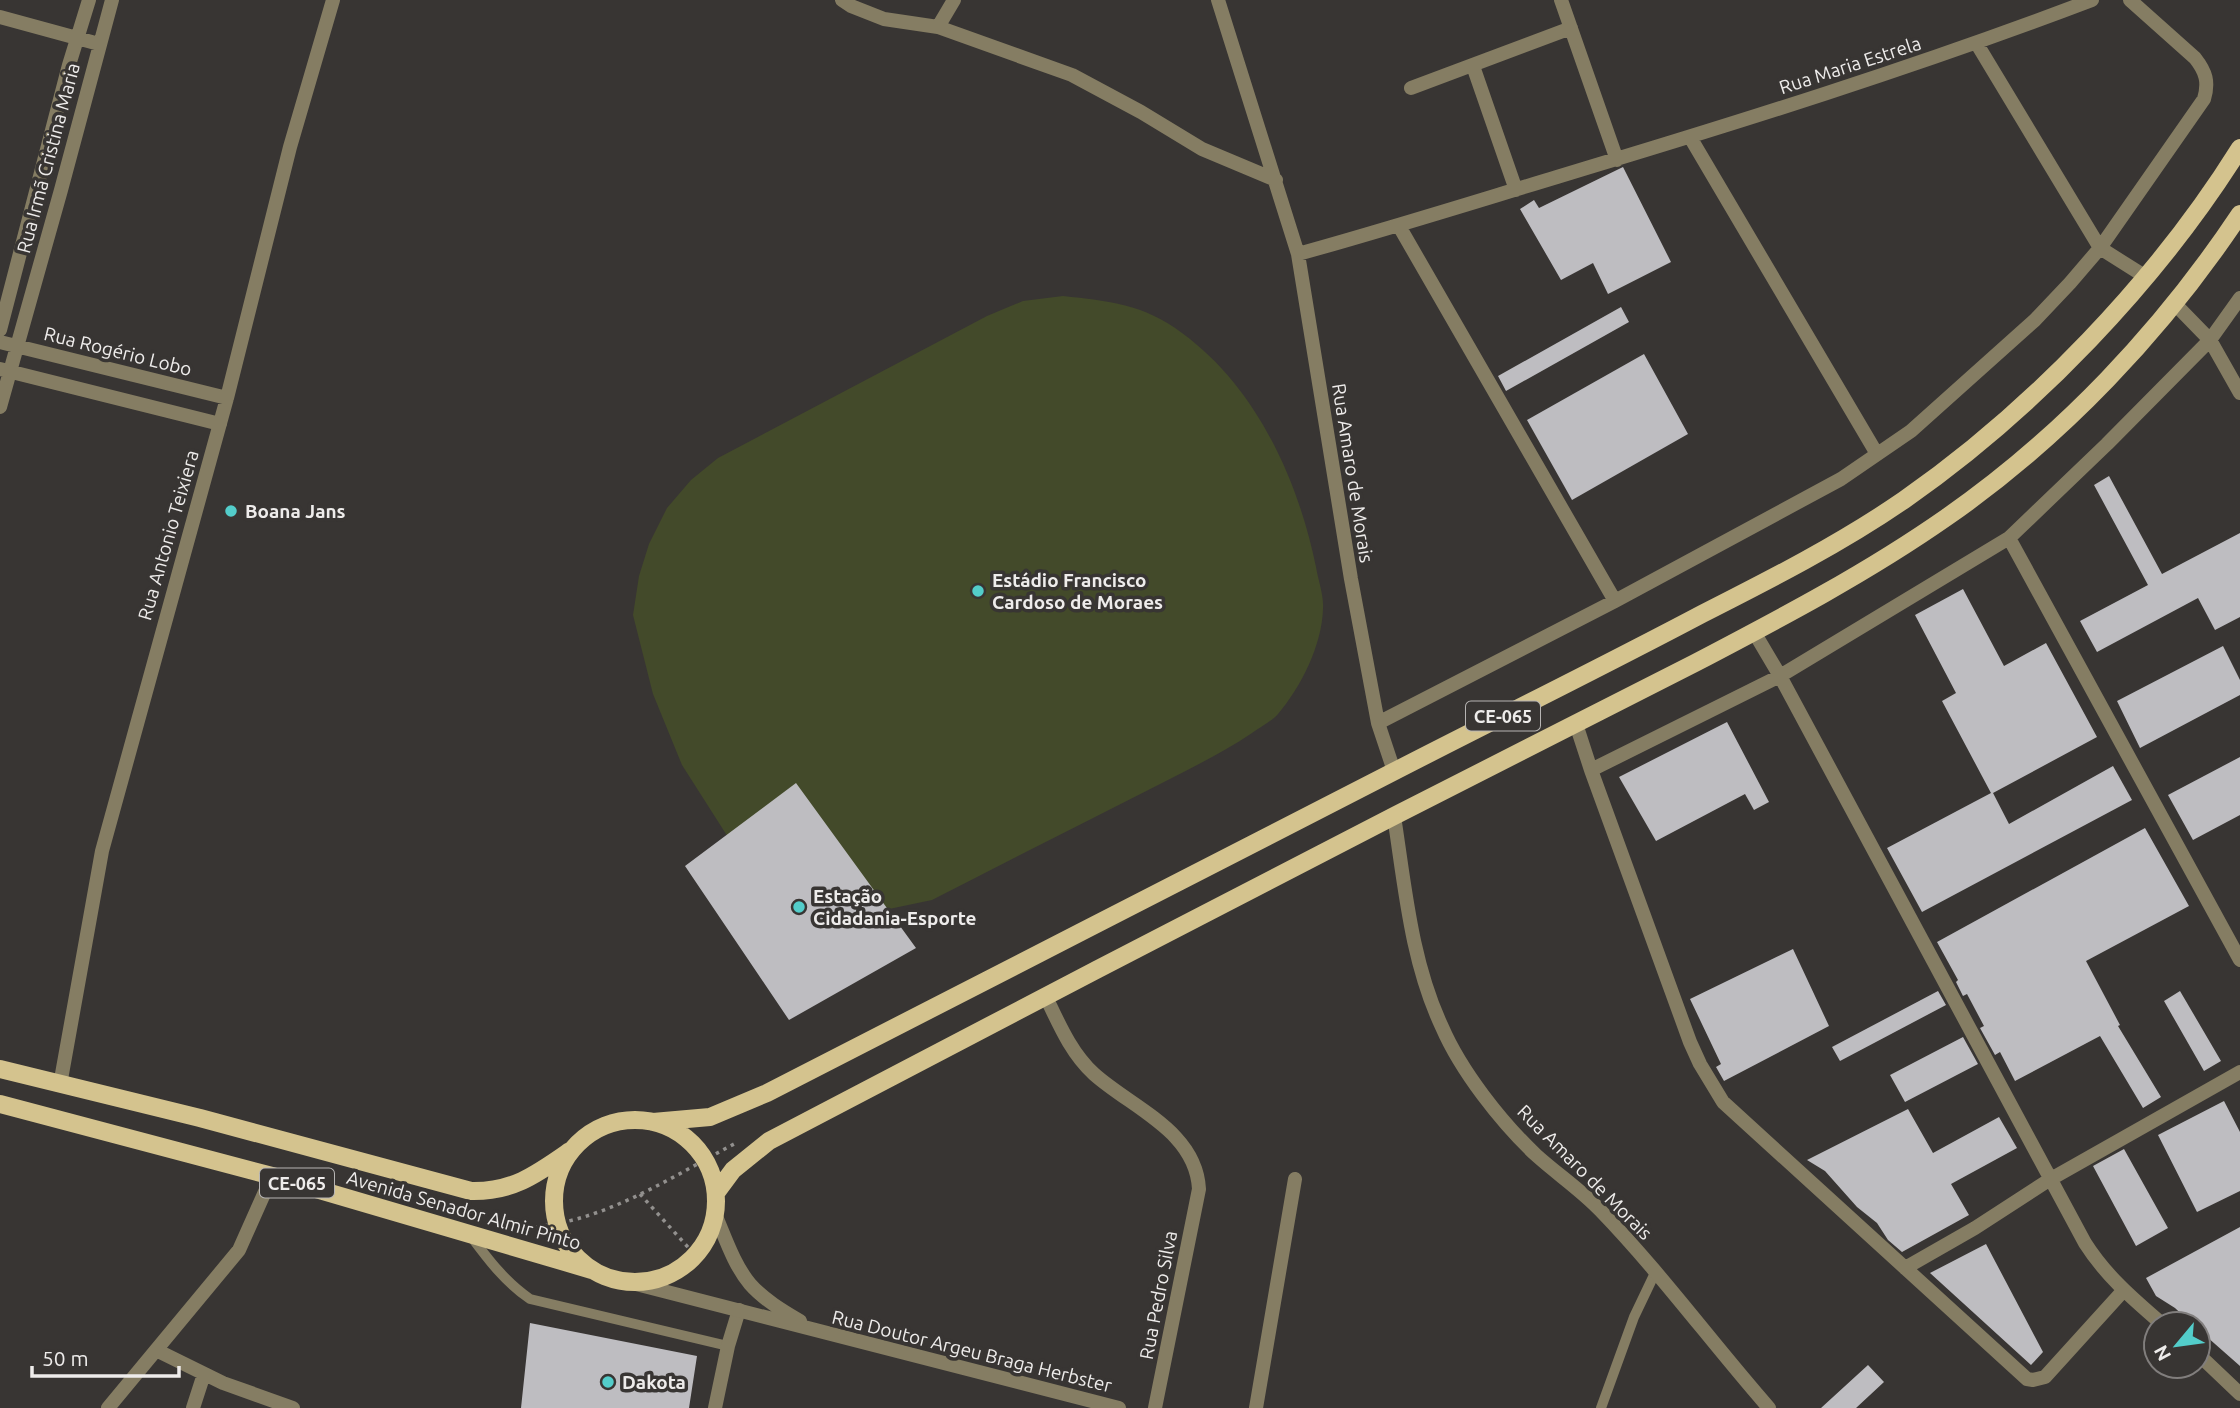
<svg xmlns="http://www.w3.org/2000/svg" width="2240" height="1408" font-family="Ubuntu,sans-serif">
  <rect width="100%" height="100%" fill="#383533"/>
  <!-- green -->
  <path fill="#434a2a" d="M1063,296C1108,301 1144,304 1182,333C1256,387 1298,479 1316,567C1318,580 1324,595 1323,609C1322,645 1301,687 1278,714C1271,722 1260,727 1252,733C1224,752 1195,766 1164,782C1087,821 1010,860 932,900L889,909L845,907L751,861L726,834L682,765L653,694L633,615L639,576L649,544L667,508L691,480L718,458L987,316L1023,301Z"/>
  <!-- building -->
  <path fill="#bebdc1" d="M1623,167L1671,262L1608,294L1593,263L1561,280L1520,209L1534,200L1539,208Z
    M1621,307L1629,322L1506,391L1498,376Z
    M1644,354L1688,434L1572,500L1527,420Z
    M2109,476L2162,574L2240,533V617L2215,630L2198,598L2097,652L2080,621L2148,585L2094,485Z
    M1963,589L2004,666L2046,643L2097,737L1993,793L2009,824L2113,766L2132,800L1922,912L1887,848L1991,793L1942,701L1956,693L1915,615Z
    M2223,646L2240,680V695L2140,748L2117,701Z
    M1727,722L1769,802L1754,810L1745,794L1656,841L1619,777Z
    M2240,757V815L2193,840L2168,795Z
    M796,783L916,948L789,1020L685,866Z
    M2145,828L2189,906L2086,961L2120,1025L2118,1026L2161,1097L2143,1108L2100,1036L2015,1081L2000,1052L1995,1055L1980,1028L1984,1026L1967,994L1963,996L1956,982L1958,980L1937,942Z
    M1793,949L1829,1026L1724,1081L1716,1067L1721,1064L1690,999Z
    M1938,991L1946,1005L1840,1061L1832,1047Z
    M2180,991L2221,1061L2204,1071L2164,1001Z
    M1963,1037L1978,1064L1905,1102L1890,1075Z
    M2224,1101L2240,1132V1191L2197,1212L2158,1135Z
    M1908,1109L1933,1153L1999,1117L2017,1148L1951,1184L1969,1215L1902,1252L1888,1240L1877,1223L1857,1207L1825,1171L1807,1160Z
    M2124,1149L2168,1228L2136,1246L2093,1166Z
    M2240,1227V1366L2198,1329V1324H2192L2175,1308L2156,1296L2146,1278Z
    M1986,1244L2043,1352L2031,1365L1930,1273Z
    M530,1323L697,1356L689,1408H521Z
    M1868,1365L1884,1382L1856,1408H1821Z"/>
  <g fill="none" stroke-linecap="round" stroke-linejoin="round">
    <!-- path -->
    <path stroke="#92908e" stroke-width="3.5" stroke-dasharray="3.5 5" stroke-linecap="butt" d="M640,1194L695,1255
      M519,1228C598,1226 666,1180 734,1144"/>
    <!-- service -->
    <path stroke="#857d63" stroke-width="10" d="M470,1235C488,1259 504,1281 530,1299L728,1346
      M1601,1408L1634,1317L1655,1273"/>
    <!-- minor -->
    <path stroke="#857d63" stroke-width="14" d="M842,0L851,6L884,19L938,27L1072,75L1141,112L1202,149L1276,180
      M1218,0L1298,254L1351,579L1378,723L1394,771
      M1561,0L1617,160
      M0,17L99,44
      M938,27L954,0
      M1977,44L2100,248L2146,277
      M1473,66L1516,190
      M1411,88L1571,28
      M1690,137L1877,454
      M1399,226L1615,601
      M1298,254C1385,230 1471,203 1557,177C1737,123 1916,67 2092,0
      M2174,303L2210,340L2240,393
      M0,330L69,65L89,0
      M0,342L227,398
      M0,369L220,424
      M0,407L61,190L112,0
      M2009,538L2240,960
      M1754,632L1780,676L2085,1243C2106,1276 2133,1299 2162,1324
      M1378,723L1615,601L1841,479L1911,431L2035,320L2070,283L2100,248L2204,99C2209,82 2206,72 2195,58L2130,0
      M1576,724L1591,770
      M1394,816C1405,887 1411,961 1442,1027C1461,1071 1501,1122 1536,1155C1557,1174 1581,1190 1600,1210C1660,1272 1712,1343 1769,1408
      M1046,997C1059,1024 1071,1053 1094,1074C1132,1108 1196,1131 1199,1189L1155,1408
      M60,1085L102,851L227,398L290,147L333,0
      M1905,1268L1975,1228L2049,1180L2240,1072
      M2123,1291L2045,1377L2033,1380L2027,1379L1723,1102L1700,1064L1690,1042L1591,770L1780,676L2009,538L2107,444L2210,340L2240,298
      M158,1351L223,1383L293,1408
      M2198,1354L2240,1394
      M108,1408L239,1250L272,1176
      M193,1408L204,1374
      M715,1408L728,1346L739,1310
      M1256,1408L1295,1179"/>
    <!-- tertiary -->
    <path stroke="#857d63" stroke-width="14" d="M715,1214C725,1237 734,1265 750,1284C763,1299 783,1311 800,1321
      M636,1284L1119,1408"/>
    <!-- primary -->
    <path stroke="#d4c38e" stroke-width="18" d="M0,1069L200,1118L471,1191C513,1192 537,1174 570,1151
      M0,1104L272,1176L592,1270
      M554 1201a81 81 0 1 1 162 0a81 81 0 1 1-162 0Z
      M653,1122L710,1117L767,1093C976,986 1184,879 1393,772C1496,719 1600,668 1702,614C1771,579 1840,544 1904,500C2032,411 2157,281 2240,148
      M716,1193L733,1170L769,1141C978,1032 1186,922 1396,815C1495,764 1595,714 1695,663C1781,618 1867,573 1947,517C2062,437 2162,331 2240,214"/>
  </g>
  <!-- markers -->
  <g fill="#53cdca" stroke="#383533" stroke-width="2.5">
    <circle cx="231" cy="511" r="7"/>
    <circle cx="978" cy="591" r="7"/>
    <circle cx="799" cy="907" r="7"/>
    <circle cx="608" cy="1382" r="7"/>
  </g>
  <g text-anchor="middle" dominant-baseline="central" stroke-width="7" stroke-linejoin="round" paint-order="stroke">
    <!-- shield labels -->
    <g fill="#383533" stroke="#b7b5b4" stroke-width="2">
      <rect x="1466" y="701.5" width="74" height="29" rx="5"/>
      <rect x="260" y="1168.5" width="74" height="29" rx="5"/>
    </g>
    <g font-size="18" font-weight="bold" fill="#eeeceb">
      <text x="1503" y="716">CE-065</text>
      <text x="297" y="1183">CE-065</text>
    </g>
    <!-- street labels -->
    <g font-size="19" fill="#eeeceb" stroke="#383533">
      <text transform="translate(1850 65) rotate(-18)">Rua Maria Estrela</text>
      <text transform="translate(48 158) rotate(-75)">Rua Irmã Cristina Maria</text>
      <text transform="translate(118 351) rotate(14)">Rua Rogério Lobo</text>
      <text transform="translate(1353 473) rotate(81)">Rua Amaro de Morais</text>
      <text transform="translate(168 535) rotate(-74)">Rua Antonio Teixiera</text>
      <text transform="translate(1585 1172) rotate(45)">Rua Amaro de Morais</text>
      <text transform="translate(464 1210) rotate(16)">Avenida Senador Almir Pinto</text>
      <text transform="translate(1158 1295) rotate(-79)">Rua Pedro Silva</text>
      <text transform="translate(972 1351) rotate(14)">Rua Doutor Argeu Braga Herbster</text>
    </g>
    <!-- poi labels -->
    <g font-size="19" font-weight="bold" fill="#eeeceb" stroke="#383533" text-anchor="start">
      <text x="245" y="511">Boana Jans</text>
      <text x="992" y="580">Estádio Francisco<tspan x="992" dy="22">Cardoso de Moraes</tspan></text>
      <text x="813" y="896">Estação<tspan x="813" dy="22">Cidadania-Esporte</tspan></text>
      <text x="622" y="1382">Dakota</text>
    </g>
  </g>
  <!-- north arrow -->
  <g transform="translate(2177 1345) rotate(241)"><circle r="33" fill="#383533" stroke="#817e7d" stroke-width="2"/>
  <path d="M0-5L12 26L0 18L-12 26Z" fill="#53cdca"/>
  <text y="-10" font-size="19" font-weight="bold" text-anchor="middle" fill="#eeeceb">N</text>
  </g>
  <!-- scale -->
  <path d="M32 1366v10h147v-10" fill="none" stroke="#eeeceb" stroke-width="3.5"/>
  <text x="42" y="1366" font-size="21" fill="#eeeceb" stroke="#383533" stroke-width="5" paint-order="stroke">50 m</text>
</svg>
